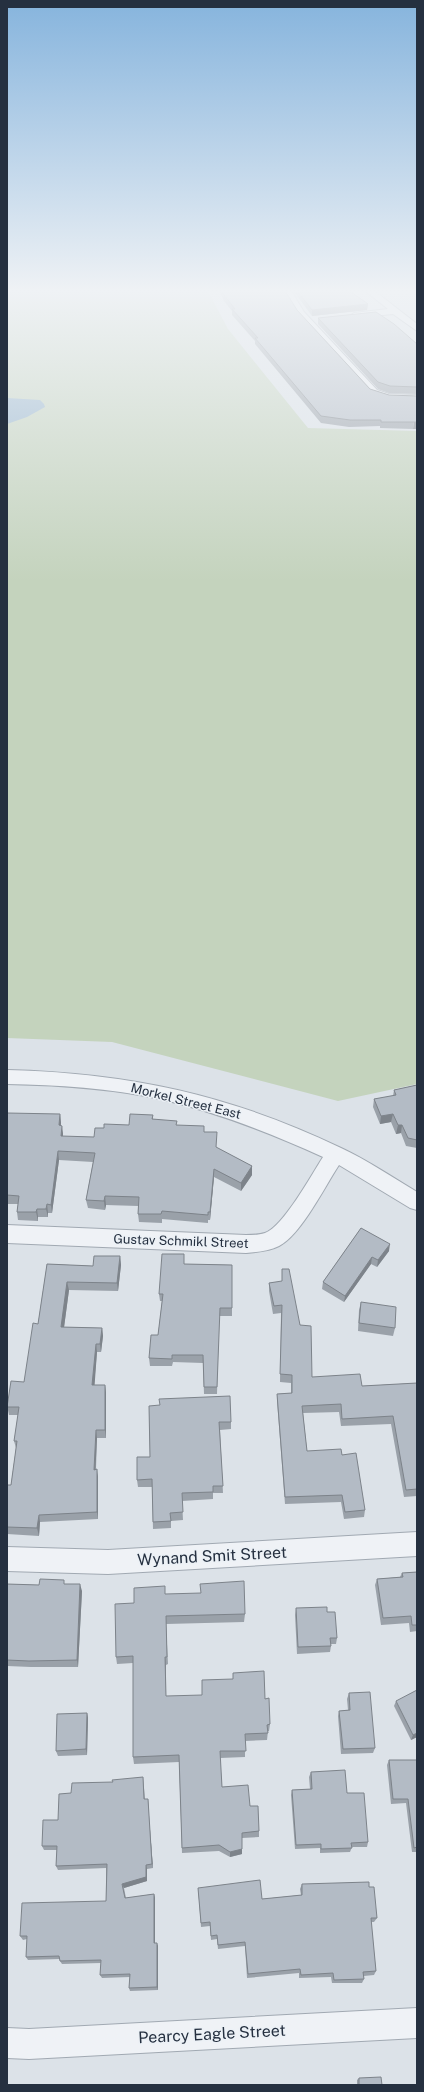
<svg xmlns="http://www.w3.org/2000/svg" width="424" height="2092" font-family="'Public Sans',sans-serif">
  <rect width="100%" height="100%" fill="#dce2e8"/>
  <!-- green -->
  <path fill="#c4d3bd" d="M7,289H207L228,329L308,428L417,431V1084L338,1101L112,1042L7,1038Z"/>
  <!-- water -->
  <path fill="#94b3cc" d="M7,398L40,400L44,404L45,407L27,417L7,424Z"/>
  <g fill="none" stroke-linecap="round" stroke-linejoin="round">
    <!-- street casing -->
    <g stroke="#a1a9b2" stroke-width="2">
      <path id="street" d="M282,289H290L304,312L377,390L389,394L417,395V401L388,400L371,394L298,315Z
        M363,289H372L417,324V331L393,314L351,318L350,316L354,313L388,309Z
        M7,1070C129,1073 231,1095 341,1148C367,1160 392,1177 417,1192V1210L410,1208L339,1165C325,1186 301,1235 279,1246C269,1251 257,1252 246,1253L7,1243V1225L246,1235C252,1235 259,1235 265,1233C283,1227 312,1174 323,1157C270,1133 217,1112 160,1099C110,1088 58,1085 7,1084Z
        M417,1532V1556L108,1574L7,1571V1547L108,1550Z
        M417,2008V2038L29,2059L7,2058V2028L29,2029Z"/>
    </g>
    <!-- street -->
    <use href="#street" fill="#eff2f6" fill-rule="evenodd"/>
  </g>
  <!-- wall -->
  <path fill="#9aa1a9" d="M218,289H284L297,310L370,389L389,395L417,396L413,429L380,428V426L349,427L321,423L255,344V341L232,315V311L224,301Z
    M292,289H347L368,304L367,310L312,316Z
    M318,318L417,344V394L389,393L378,389L318,324Z
    M417,1085V1148L406,1146L401,1133L396,1134L391,1122L380,1124L373,1107L374,1099L393,1096L394,1090Z
    M60,1114L61,1123V1125L63,1134V1137H94L104,1128L129,1125L153,1115V1119L204,1132L216,1148L252,1166V1175L241,1191L214,1177L210,1220H208V1223L162,1219V1223L139,1222L138,1214V1206L106,1205L105,1210L88,1208L86,1200L93,1162L59,1160L52,1213H48V1217H38V1221L18,1220L17,1212L18,1204H7V1116Z
    M361,1228L389,1251L377,1267L371,1264L344,1302L322,1289L323,1282Z
    M120,1256L121,1265L118,1291L69,1290L64,1327L102,1328L103,1336L101,1352H97L94,1385H105L106,1393V1438H97L96,1469L98,1477V1519L40,1522L39,1536L7,1534V1485H11L16,1448L14,1441L18,1415H9L7,1405L24,1382L38,1324L47,1264L93,1266Z
    M185,1264L232,1265V1316H219L217,1394H204L203,1363L173,1362L172,1366H150L149,1358L158,1335L162,1301H160L159,1294Z
    M282,1269L300,1325L312,1377L362,1386L417,1383V1496L404,1497L391,1424L341,1426L339,1412L303,1413L307,1451L342,1455L365,1510L364,1517L344,1519L341,1502L285,1504L277,1401V1394L291,1393V1383L280,1382L281,1313L273,1314L269,1291V1283L282,1282Z
    M361,1302L395,1328L393,1336L358,1331L359,1310Z
    M149,1406L231,1422V1429L220,1430L223,1493H213V1499L182,1501L183,1520L171,1521V1528L153,1529L152,1487H138L137,1480L150,1457Z
    M417,1572V1631L410,1632L409,1623L381,1625L375,1585L377,1579L400,1577L402,1573Z
    M7,1584L39,1585L65,1584L82,1591L78,1667H31L7,1666Z
    M165,1594L245,1614L244,1622L166,1624L168,1664L166,1665V1696L265,1699L270,1724L269,1731H268L267,1740L245,1741V1757L220,1758L222,1787L250,1806L259,1831V1837L242,1838V1854L230,1857L219,1851L182,1853L179,1762L134,1764L133,1757V1663L117,1664L116,1657L134,1603Z
    M296,1608L327,1612L337,1638L336,1644H331V1646L330,1652L297,1654L295,1615Z
    M349,1693L375,1748L373,1753L341,1754L338,1716L339,1711L348,1710L347,1699Z
    M396,1701L417,1737L411,1740L394,1706Z
    M87,1713L88,1718L87,1755L58,1756L56,1751Z
    M389,1760H417V1852H412L406,1803L391,1804L387,1765Z
    M311,1772L347,1793L368,1842L367,1847H352L350,1852L320,1853V1848L295,1849L291,1795L292,1790L310,1789L309,1777Z
    M143,1777L145,1799L148,1804L153,1868L147,1869V1881L124,1888L126,1898L154,1894L155,1898V1943L158,1946V1990L130,1991L129,1988L130,1977L102,1978L100,1975L101,1963L62,1964L60,1961V1959L28,1960L26,1957L27,1939L23,1940L20,1936L106,1901V1868L58,1870L56,1866L57,1850H44L42,1846L58,1820L71,1793L113,1782Z
    M302,1884L369,1887L377,1918L374,1922H371L376,1971L374,1975L364,1976V1979L362,1983H332L331,1977L299,1978V1973L247,1978L245,1946L218,1949L217,1939L211,1940L210,1926L201,1927L198,1888L262,1899L301,1895L300,1889Z
    M359,2078L382,2085H357V2080Z"/>
  <!-- shaded-wall -->
  <path fill="#7d838a" d="M368,304L367,310L312,316V310Z
    M414,422H417V429H413Z
    M60,1114L61,1123L60,1134L59,1125Z
    M393,1114L391,1122L380,1124L381,1116Z
    M398,1125H402L401,1133L396,1134Z
    M62,1126L63,1134L62,1145L61,1136Z
    M58,1151L59,1160L52,1213L51,1205Z
    M252,1166V1175L241,1191V1183Z
    M214,1169V1177L210,1220V1212Z
    M105,1196L106,1205L105,1210L104,1201Z
    M47,1204L48,1213V1217L46,1209Z
    M37,1209L38,1217V1221L36,1212Z
    M390,1244L389,1251L377,1267L378,1260Z
    M120,1256L121,1265L118,1291L117,1283Z
    M372,1257L371,1264L344,1302L345,1296Z
    M67,1282L69,1290L63,1335L61,1327Z
    M102,1328L103,1336L101,1352L100,1344Z
    M96,1344L97,1352L94,1393L92,1385Z
    M105,1385L106,1393V1438L105,1430Z
    M96,1430L97,1438L95,1477L94,1470Z
    M97,1469L98,1477V1519L97,1512Z
    M39,1515L40,1522L39,1536L37,1528Z
    M80,1584L82,1591L78,1667L77,1660Z
    M165,1657L166,1665V1703V1696Z
    M87,1713L88,1718L87,1755L86,1749Z
    M417,1733V1737L411,1740L413,1735Z
    M148,1799V1804L153,1868L152,1864Z
    M242,1849V1854L230,1857V1852Z
    M146,1865L147,1869V1881L124,1888L122,1884Z
    M154,1894L155,1898V1946L154,1943Z
    M157,1943L158,1946V1990L157,1987Z"/>
  <!-- building -->
  <path fill="#b3bbc5" stroke="#7d838a" d="M221,289H284L297,310L370,389L389,395L417,396V422H381V420H350L321,416L255,338H258L232,309H235L224,295Z
    M296,289H347L368,304L312,310Z
    M376,312L394,324L417,344V387L390,386L378,382L318,318Z
    M417,1085V1140L408,1138L402,1125H398L393,1114L381,1116L374,1099L396,1095L394,1090Z
    M7,1113L60,1114L59,1125L62,1126L61,1136L94,1137L95,1128H104V1124L129,1125L130,1114L153,1115L152,1119L177,1121L176,1125L204,1126V1132H217L216,1147L252,1166L241,1183L214,1169L210,1212H208V1215L162,1211L161,1214H138L139,1197L105,1196L104,1201L86,1200L95,1153L58,1151L51,1205L47,1204L46,1209H37L36,1212H17L19,1196L7,1195Z
    M361,1228L390,1244L378,1260L372,1257L345,1296L323,1282Z
    M162,1254H184V1264L232,1265V1308H220L217,1387H204L203,1355H172V1359L149,1358L151,1335H158L163,1294H159Z
    M94,1256H120L117,1283L67,1282L61,1327L102,1328L100,1344H96L92,1385H105V1430H96L94,1470L97,1469V1512L39,1515L37,1528L7,1527V1485H11L17,1441H14L19,1407H7L11,1381L24,1382L33,1323L38,1324L47,1264L93,1266Z
    M282,1269H289L300,1325L311,1326L312,1377L360,1374L362,1386L417,1383V1489L406,1490L393,1416L342,1419L341,1404L302,1406L307,1451L341,1449L342,1455L356,1453L365,1510L345,1512L342,1495L285,1497L277,1394L292,1393V1375L280,1374L282,1305L274,1306L269,1283L282,1281Z
    M361,1302L396,1307L395,1328L359,1323Z
    M230,1396L231,1422H219L223,1486H213V1492L182,1493L183,1512L170,1513L171,1521L153,1522L152,1479L137,1480V1457H150L149,1406L160,1405L159,1399Z
    M417,1572V1625H412L411,1616L383,1618L377,1579L403,1577L402,1573Z
    M40,1579L64,1580V1584H80L77,1660L29,1661L7,1660V1584L39,1585Z
    M244,1581L245,1614L166,1616L167,1657H165L166,1696L202,1695V1680L233,1679V1673L264,1671L265,1699L269,1698L270,1724L267,1725L268,1733L245,1734L246,1751H220L222,1787L248,1785L250,1806H258L259,1831L242,1833V1849L230,1852L219,1845L182,1848L179,1755L133,1757V1656L116,1657L115,1604L134,1603V1588L165,1586V1594L201,1593L200,1584Z
    M327,1607V1612H335L337,1638H330L331,1646L298,1647L296,1608Z
    M417,1690V1733L413,1735L396,1701Z
    M370,1692L375,1748L343,1749L339,1711L350,1710L349,1693Z
    M87,1713L86,1749L56,1751L57,1714Z
    M389,1760H417V1847L414,1848L408,1799H393Z
    M345,1770L347,1793H364L368,1842L351,1843L352,1848L321,1849V1844L296,1845L292,1790L312,1789L311,1772Z
    M143,1777L144,1799H148L152,1864L146,1865V1877L122,1884L125,1898L154,1894V1943H157V1987L129,1988L130,1974L100,1975L101,1960L60,1961L59,1956L26,1957L27,1936H20L22,1903L106,1901L107,1864L56,1866L57,1846H42L43,1820H58L59,1794L71,1793L72,1783L113,1782L112,1780Z
    M260,1880L262,1899L302,1895V1884L369,1882V1887H374L377,1918H371L376,1971L363,1972L364,1979L334,1980L333,1973L301,1975L300,1969L248,1974L245,1942L218,1945L217,1935L211,1936L210,1922L201,1923L198,1888Z
    M381,2077L382,2085H359V2078Z"/>
  <!-- sky -->
  <linearGradient id="sky" x2="0" y2="1"><stop stop-color="#86b4dd"/><stop offset="0.5" stop-color="#eff2f5"/><stop offset="1" stop-color="#eff2f5" stop-opacity="0"/></linearGradient>
  <rect width="424" height="582" fill="url(#sky)"/>
  <g text-anchor="middle" dominant-baseline="central" stroke-width="3" stroke-linejoin="round" paint-order="stroke">
    <!-- street labels -->
    <g font-size="13" fill="#253040" stroke="#ecf1f6">
      <text transform="translate(186 1101) rotate(14)">Morkel Street East</text>
      <text transform="translate(181 1241) rotate(2)">Gustav Schmikl Street</text>
    </g>
    <!-- near-street labels -->
    <g font-size="16" fill="#253040" stroke="#ecf1f6">
      <text transform="translate(212 1556) rotate(-3)">Wynand Smit Street</text>
      <text transform="translate(212 2034) rotate(-3)">Pearcy Eagle Street</text>
    </g>
  </g>
  <!-- border -->
  <rect width="424" height="2092" fill="none" stroke="#253040" stroke-width="16"/>
</svg>
